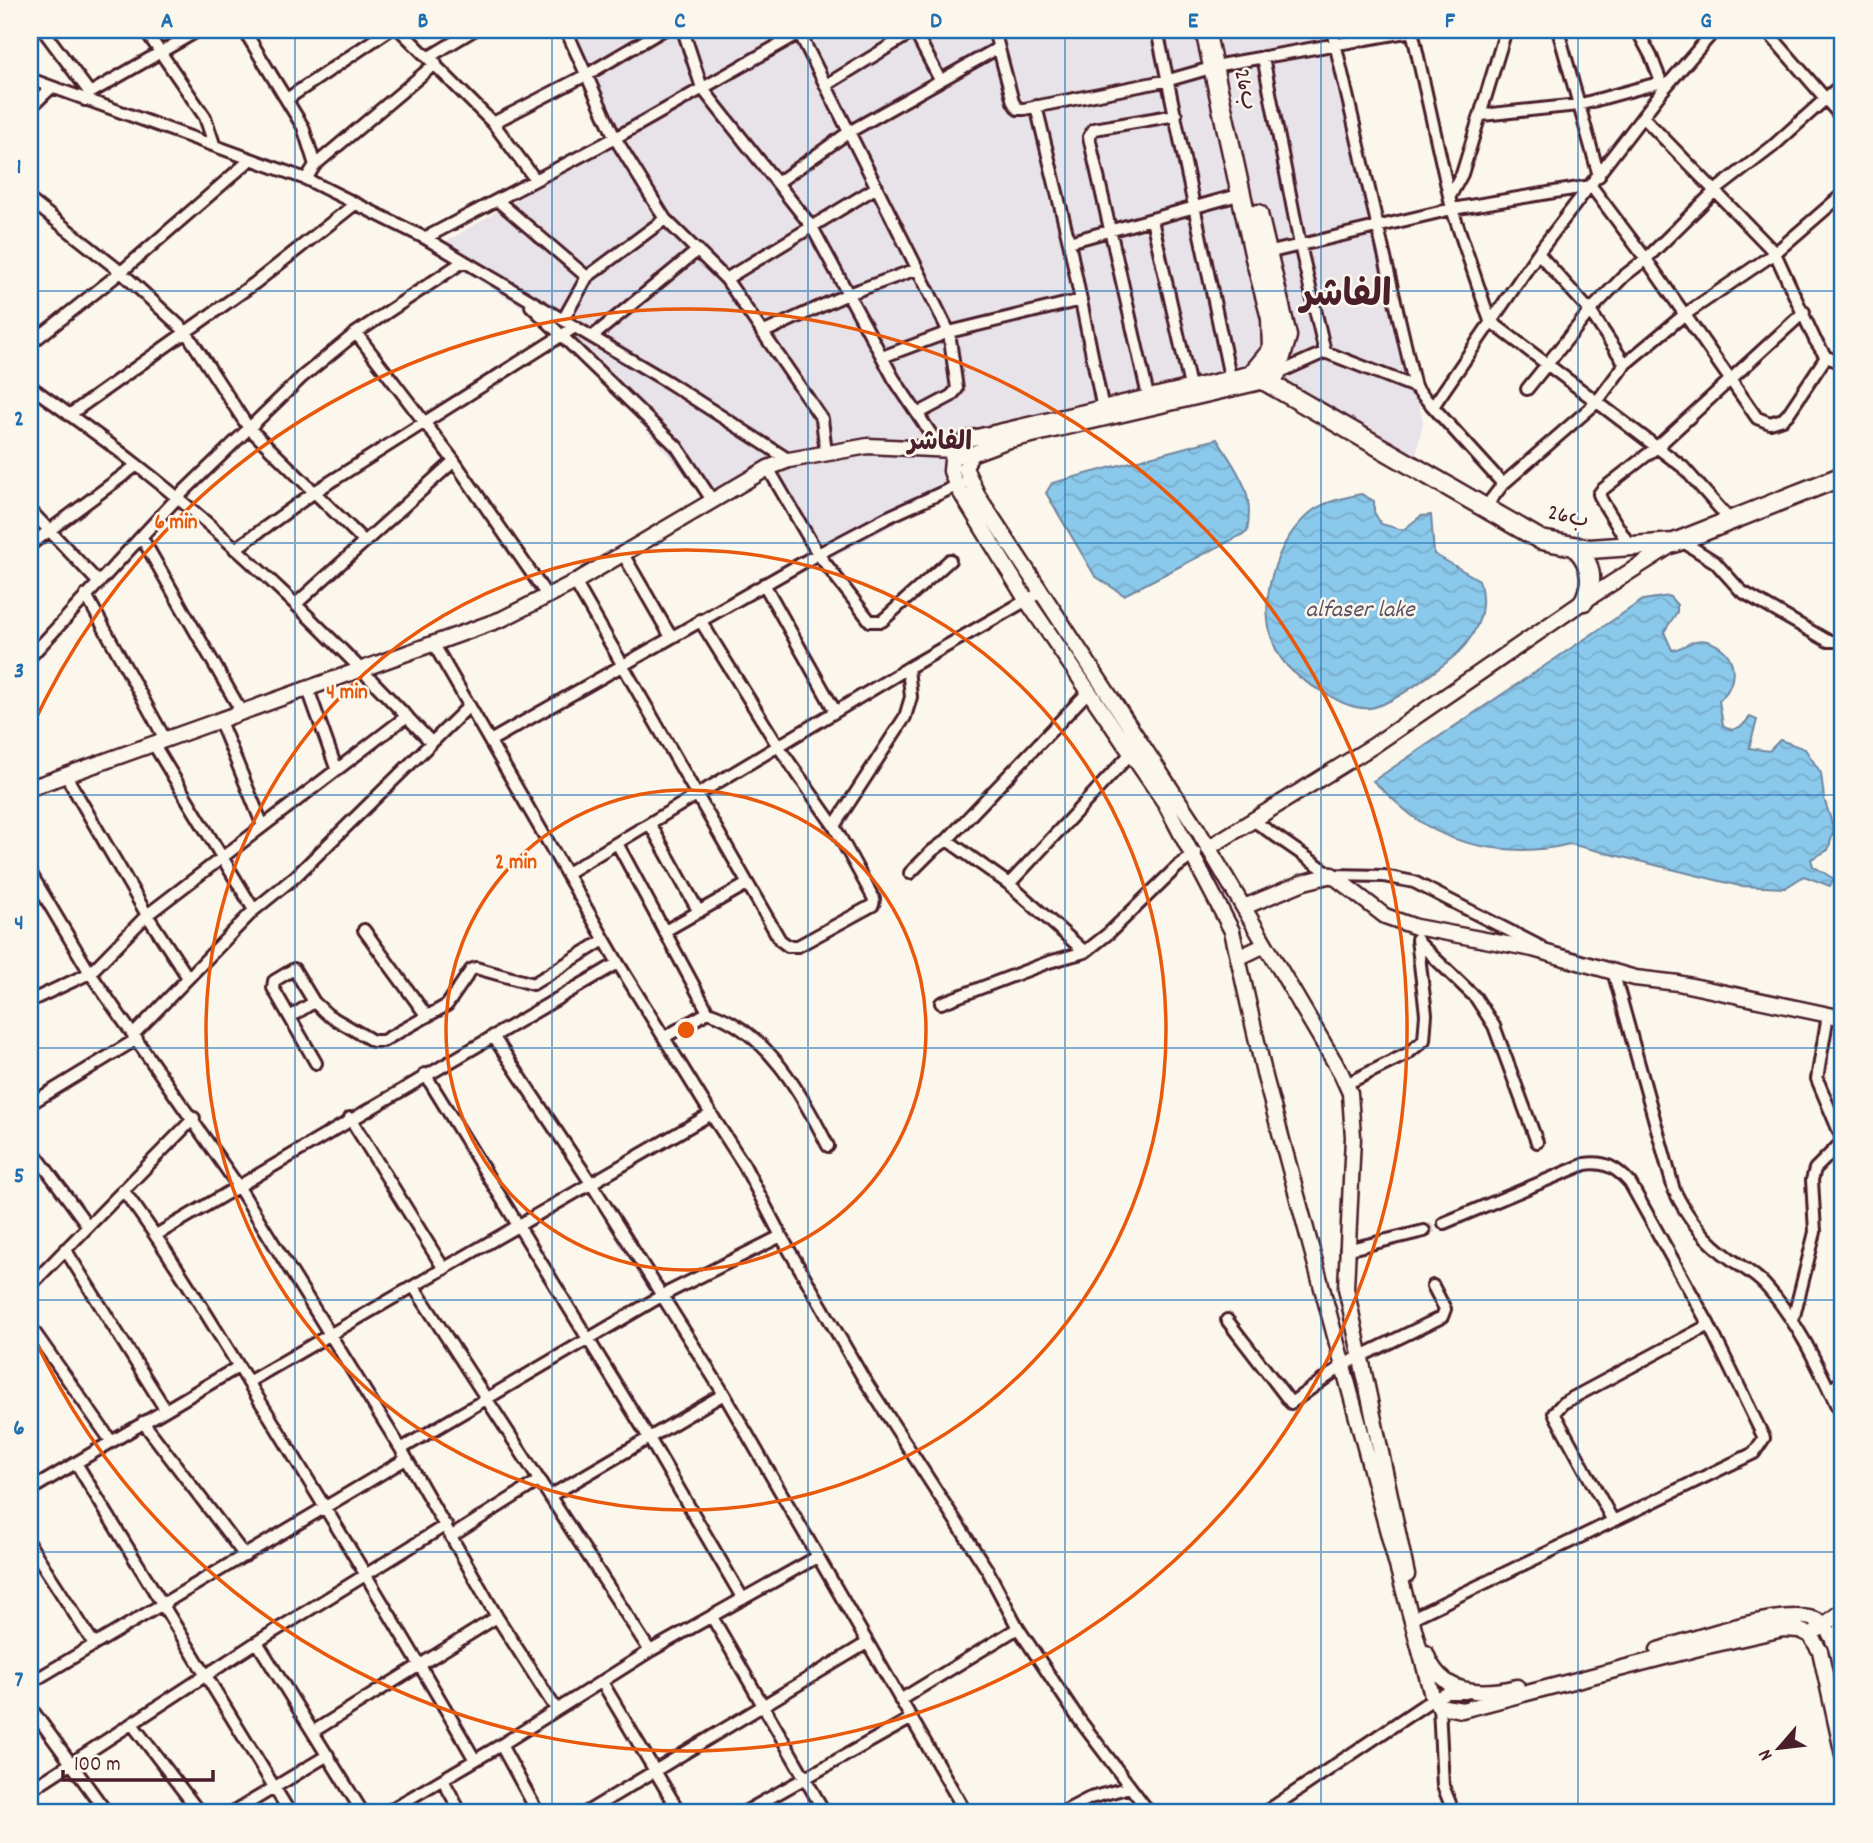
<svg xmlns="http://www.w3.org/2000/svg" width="1873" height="1843" font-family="Dekko,'Playpen Sans Arabic',sans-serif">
  <defs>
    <pattern id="water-waves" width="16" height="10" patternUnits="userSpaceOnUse" patternTransform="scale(1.75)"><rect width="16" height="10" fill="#8ac9eb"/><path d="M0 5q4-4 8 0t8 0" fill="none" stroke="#79acca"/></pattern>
  </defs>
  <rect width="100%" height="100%" fill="#fbf7ec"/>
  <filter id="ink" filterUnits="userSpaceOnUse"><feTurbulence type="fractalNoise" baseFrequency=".0143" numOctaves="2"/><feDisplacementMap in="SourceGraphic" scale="14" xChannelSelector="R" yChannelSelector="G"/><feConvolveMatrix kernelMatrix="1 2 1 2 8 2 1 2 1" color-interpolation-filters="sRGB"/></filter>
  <g filter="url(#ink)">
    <!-- built -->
    <path fill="#e8e2e9" d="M560,30H1334L1423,422L1415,460L1249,370L994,422L952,493L832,558L766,480L716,510L558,329L430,251L613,143Z"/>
    <!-- water -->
    <path fill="url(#water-waves)" stroke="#70859e" stroke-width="2" d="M1217,439C1238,473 1255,491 1247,532L1124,595L1095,576L1046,493L1052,483Z
      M1361,494L1374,501V512L1381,524L1403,530L1421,516L1431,515L1434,554L1479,580C1489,613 1474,642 1447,662C1430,675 1390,706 1370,708C1353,710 1339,701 1325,693C1305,683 1284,669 1275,647C1256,603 1275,542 1311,512C1325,501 1345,498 1361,494Z
      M1669,596L1677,605V612L1664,632L1672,650C1684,649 1693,637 1707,641C1738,650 1740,682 1719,701L1723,725L1732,730L1742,726L1750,717L1757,720L1749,748L1769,751L1780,740L1805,749L1821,773L1824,798L1834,830L1828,850L1811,859L1813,866L1834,879L1830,886L1804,876L1785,888L1740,886L1570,844C1522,856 1460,850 1418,820C1402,809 1388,794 1373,781L1643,600Z"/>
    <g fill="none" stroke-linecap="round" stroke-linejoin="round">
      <!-- minor-tunnel -->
      <path stroke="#d8ccc5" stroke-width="10" stroke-dasharray="10 5" stroke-linecap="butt" d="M1424,1231L1444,1223"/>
      <!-- minor casing -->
      <g stroke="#4a1f2b" stroke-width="16">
        <path id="minor" d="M43,30L90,93
          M145,30L205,117L214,144
          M244,30L303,127L315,165L306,179
          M400,30L493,123L535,179
          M566,30L615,138L665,219L726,279L822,419L826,453
          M683,30L702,88L812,227L894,379L941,449
          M798,30L949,332L957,389L951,396L919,413
          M914,30L940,80
          M994,30L1013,102L1018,109H1024L1169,80L1225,64L1417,30
          M1157,30L1230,377
          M1332,30L1415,387L1503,484
          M1412,30L1452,209L1490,321L1683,467L1730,520
          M1558,30L1599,176
          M1637,30L1651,56L1663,87
          M1766,30L1843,119
          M429,57L474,30
          M1263,57L1300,245L1325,352
          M30,79L306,179L425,238L668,382L789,460
          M826,85L916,30
          M287,99L389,30
          M85,100L90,93L199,30
          M1036,106L1069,242L1104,414
          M30,108L52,87
          M1482,115L1578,105L1662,82
          M1644,118L1775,253L1815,340L1826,357L1843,363
          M493,123L588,74L663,30
          M315,165L436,63
          M777,183L849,132L998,48
          M1450,196L1462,174L1506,30
          M30,200L121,272L186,332L248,427L365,542
          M498,201L587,277L563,320
          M1152,220L1192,395
          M425,238L615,138L805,30
          M1069,242L1242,194
          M1267,253L1452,209L1591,186L1646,259L1757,418L1770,423L1783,419L1788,414L1826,357
          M1538,253L1590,311L1625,364
          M587,277L665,219
          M726,279L877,187
          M531,306L677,447L712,500
          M356,333L454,461L548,597
          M762,333L848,294L917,269
          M592,337L698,250
          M30,344L121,272L250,160
          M882,357L949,332L1081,300
          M1276,374L1325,352L1415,387
          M30,386C65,412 102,437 137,465C243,548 338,644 431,742
          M1527,389L1590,311L1624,276L1646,259L1716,190L1772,147L1843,83
          M1148,396L1089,137L1094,129L1176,115
          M1434,405L1538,253L1663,90L1715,30
          M69,415L255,283L355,204
          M768,468L818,554L870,621H882L950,560
          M1484,509L1503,484L1596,403L1625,364L1684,315L1775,253L1843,194
          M30,510L99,583
          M142,538L241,711
          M1680,540L1715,562L1741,591L1828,641H1843
          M30,545L137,465
          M1631,548L1602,501L1599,494L1602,490L1657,447L1804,312
          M235,549L316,491L575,327
          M623,554L671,637
          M575,582L780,940L788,946H798L873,905L874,899L834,826L778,746L700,620
          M764,584L835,711
          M86,595L165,739
          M296,604L454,461
          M30,657L177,498L302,377L356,333L464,261
          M308,689L336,768
          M219,719L263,826
          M490,741L818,554L888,517L963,483
          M153,743L254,910
          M65,774L147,915L187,976
          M1254,821L1332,875L1384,876L1414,882L1541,947
          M650,824L699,912
          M834,826L905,717L911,697L908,668
          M947,840L1009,884L1085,952
          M618,845L708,1012L665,1037
          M30,872L90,973L238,1186L401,1449L497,1617L556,1709
          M567,873L908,668L1041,592
          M910,873L932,851L947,840L1089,691
          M1009,884L1136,748
          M364,930L426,1015
          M665,931L747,884
          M1417,941L1476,998L1494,1026L1537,1142
          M1613,971L1674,1190C1688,1219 1705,1241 1731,1259C1743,1268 1756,1275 1765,1285C1800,1323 1821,1373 1843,1419
          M30,1001L90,973L147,915L407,716
          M941,1003L1049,962L1085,952L1109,933L1177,867L1196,853
          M708,1012C767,1031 802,1094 828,1146
          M1828,1015L1817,1079L1843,1141
          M290,1017L314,1002
          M134,1034L254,910L296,876L468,707
          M493,1036L591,1183L724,1394L966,1813
          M316,1063L273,988L274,981L294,969L314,1002L328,1015L373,1041H383L447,1005L471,970L476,968L533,984L604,940
          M425,1074L649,1438L743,1599
          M1346,1084L1407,1054L1424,1040L1426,1014L1417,939
          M30,1104L137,1039
          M711,1114L744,1165L781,1236L862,1376L988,1571L1018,1628L1078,1718L1150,1813
          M350,1118L444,1269
          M30,1147L88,1226
          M123,1190C179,1265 226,1347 276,1427C343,1537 411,1648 475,1760
          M156,1235L618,963
          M65,1249L165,1409
          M1346,1250L1424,1231
          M30,1286L194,1118
          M414,1287L650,1651
          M1227,1320L1291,1403L1345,1364L1442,1317L1445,1309L1433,1286
          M1793,1320L1815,1232L1812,1180L1815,1169L1843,1141
          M30,1326L111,1441
          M248,1382L711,1114L618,963L433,643
          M1829,1390L1843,1381
          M143,1422L245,1556
          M401,1449L663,1295L781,1236
          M76,1463L290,1813
          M30,1490L238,1367
          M550,1496L724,1394
          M1613,1521L1554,1413L1563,1403L1709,1325
          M452,1536L540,1480
          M30,1545L94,1644
          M712,1617L825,1813
          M1410,1619L1754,1453L1764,1438L1709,1325L1630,1183C1617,1168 1605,1161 1585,1164L1444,1223
          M257,1642L363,1813
          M602,1682L680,1813
          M30,1683L406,1459
          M900,1700L1018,1628
          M1439,1706L1443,1786L1454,1813
          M30,1707L107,1813
          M132,1724L200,1813
          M314,1731L497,1617
          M501,1745L538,1813
          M443,1780L461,1813
          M30,1790L257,1642L446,1525
          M232,1813L328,1755
          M385,1813L501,1745L650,1651L817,1557
          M585,1813L867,1643
          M743,1813L912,1718
          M1061,1813L1090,1798L1130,1787
          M1264,1813L1433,1699L1447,1693H1466"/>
      </g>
      <!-- tertiary casing -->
      <g stroke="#4a1f2b" stroke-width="19">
        <path id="tertiary" d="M1253,373L968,439L953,450L951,471L956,485L1027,601L1165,803L1232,931L1265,1077L1433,1699L1439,1706L1462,1710L1703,1647L1783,1629L1799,1630L1810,1635L1820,1651L1843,1755
          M1265,381L1006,441L971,454L965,468L978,496L1198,830L1341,1073L1350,1093L1353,1137L1346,1288L1407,1575
          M30,788L502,619L575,582L768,468L789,460L868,446L953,450L960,455
          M1208,848L1373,746L1584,601L1673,544
          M1244,907L1304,882L1332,875L1385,916L1416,927L1533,949L1635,978L1678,983L1843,1018
          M1238,958L1265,945
          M1817,1630L1843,1611
          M1838,1649L1843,1622
          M1658,1650C1690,1640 1797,1602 1821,1623C1838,1637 1839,1663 1843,1683
          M1426,1653C1441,1695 1479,1696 1517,1687"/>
      </g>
      <!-- trunk casing -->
      <g stroke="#4a1f2b" stroke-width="23">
        <path id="trunk" d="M1205,30L1255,258L1271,318L1272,350L1253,373L1265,381L1541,540L1590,549L1674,543L1843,476
          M1258,214L1287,336L1276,374L1265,381
          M1576,548C1592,564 1594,582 1584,601"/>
      </g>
      <!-- minor -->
      <use href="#minor" stroke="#fbf7ec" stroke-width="10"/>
      <!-- tertiary -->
      <use href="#tertiary" stroke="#fbf7ec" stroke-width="14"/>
      <!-- trunk -->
      <use href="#trunk" stroke="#fbf7ec" stroke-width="18"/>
    </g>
  </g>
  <!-- grid -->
  <path fill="none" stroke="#1f6fb2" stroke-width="2" stroke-opacity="0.55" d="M295,30V1813M552,30V1813M808,30V1813M1065,30V1813M1321,30V1813M1578,30V1813M30,291H1843M30,543H1843M30,795H1843M30,1048H1843M30,1300H1843M30,1552H1843"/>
  <!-- distance rings -->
  <g fill="none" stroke="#e8590c" stroke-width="3.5">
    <circle cx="686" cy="1030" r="240"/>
    <circle cx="686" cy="1030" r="480"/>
    <path d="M30 731A721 721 0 1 1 30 1329"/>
  </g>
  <g text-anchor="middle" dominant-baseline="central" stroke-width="5" stroke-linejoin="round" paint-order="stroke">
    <!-- street labels -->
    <g font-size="23" fill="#4a1f2b" stroke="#fbf7ec">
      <text transform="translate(1244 90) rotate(77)">26ب</text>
      <text transform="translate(1568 518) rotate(13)">26ب</text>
    </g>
    <!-- water labels -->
    <g font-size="24" font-style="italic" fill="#5d5265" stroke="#fbf7ec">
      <text x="1360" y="611">alfaser lake</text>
    </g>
    <!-- quarter labels -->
    <g font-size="26" font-weight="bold" fill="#4a1f2b" stroke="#fbf7ec">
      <text x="940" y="443">الفاشر</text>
    </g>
    <!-- town labels -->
    <g font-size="37" font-weight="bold" fill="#4a1f2b" stroke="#fbf7ec">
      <text x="1346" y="297">الفاشر</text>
    </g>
  </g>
  <circle cx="686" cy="1030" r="10" fill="#e8590c" stroke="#fbf7ec" stroke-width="3.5"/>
  <g font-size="21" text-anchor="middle" font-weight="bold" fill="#e8590c" stroke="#fbf7ec" stroke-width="5" stroke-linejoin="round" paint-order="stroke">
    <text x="176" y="528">6 min</text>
    <text x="347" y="698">4 min</text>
    <text x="516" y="868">2 min</text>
  </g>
  <!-- margin -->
  <rect width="1873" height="1843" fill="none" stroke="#fbf7ec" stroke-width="77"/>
  <!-- north arrow -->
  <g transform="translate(1779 1748) rotate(242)" stroke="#fbf7ec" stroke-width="5" paint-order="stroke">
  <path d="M0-5L12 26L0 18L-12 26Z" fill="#4a1f2b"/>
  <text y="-10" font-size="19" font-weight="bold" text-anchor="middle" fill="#4a1f2b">N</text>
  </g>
  <!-- scale -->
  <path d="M63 1770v10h150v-10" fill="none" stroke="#4a1f2b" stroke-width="3.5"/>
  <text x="74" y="1770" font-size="21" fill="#4a1f2b" stroke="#fbf7ec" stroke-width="5" paint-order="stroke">100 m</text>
  <rect x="38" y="38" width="1796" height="1766" fill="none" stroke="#1f6fb2" stroke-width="2.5"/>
  <g font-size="23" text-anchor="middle" font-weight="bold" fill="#1f6fb2">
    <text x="167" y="27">A</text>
    <text x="423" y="27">B</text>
    <text x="680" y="27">C</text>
    <text x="936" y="27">D</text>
    <text x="1193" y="27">E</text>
    <text x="1450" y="27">F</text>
    <text x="1706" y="27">G</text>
    <text x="19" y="173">1</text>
    <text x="19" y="425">2</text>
    <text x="19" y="677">3</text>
    <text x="19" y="929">4</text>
    <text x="19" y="1182">5</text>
    <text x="19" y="1434">6</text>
    <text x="19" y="1686">7</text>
  </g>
</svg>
